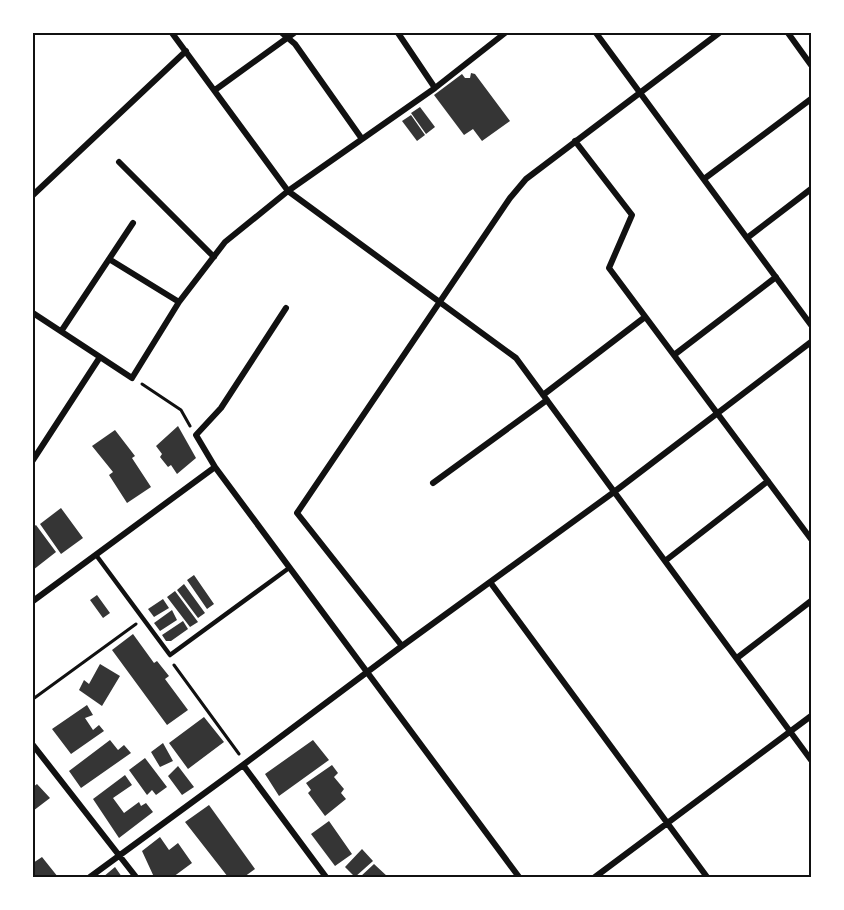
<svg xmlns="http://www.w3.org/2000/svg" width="844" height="910" font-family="Helvetica,sans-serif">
  <rect width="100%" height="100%" fill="#fff"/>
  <!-- building -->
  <path fill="#353535" d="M471,73L475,74L510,121L482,141L473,129L464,135L434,95L462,74L465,78H470Z
    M420,107L435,127L426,134L411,113Z
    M411,115L425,135L417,141L402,121Z
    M178,426L196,458L177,474L171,465L168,467L160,457L162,454L156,446Z
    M115,430L135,456L132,458L151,487L127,503L109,475L113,472L92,446Z
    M61,508L83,538L61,554L40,524Z
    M36,525L56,552L33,570V527Z
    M194,575L214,604L207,609L187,580Z
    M184,584L205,613L198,618L177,590Z
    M175,591L198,622L190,627L167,597Z
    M97,595L110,613L103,618L90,600Z
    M163,599L169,608L154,617L148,609Z
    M172,610L177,620L160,631L154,623Z
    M183,621L188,629L171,641H166L162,635Z
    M133,634L154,663L157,661L169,676L165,679L188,710L167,725L112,650Z
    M100,664L120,676L102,706L79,690L84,680L89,684Z
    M87,705L93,715L85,718L93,730L99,725L104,731L71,754L52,729Z
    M204,717L224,742L188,769L169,743Z
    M110,740L118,750L124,745L131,753L81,788L69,771Z
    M313,740L329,760L279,796L265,774Z
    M163,743L173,761L160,767L151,752Z
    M145,758L167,787L156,795L152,790L147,795L129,770Z
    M332,765L338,773L334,777L344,789L341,793L346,799L325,816L308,793L311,790L306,783Z
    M178,766L194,787L182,795L168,776Z
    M125,775L132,785L113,798L124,813L139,802L141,806L146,803L153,812L119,838L93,799Z
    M37,784L50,798L33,811V787Z
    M209,805L255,869L244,877H228L185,822Z
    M329,821L352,854L335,866L311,834Z
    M160,837L169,850L178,843L192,863L173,877H154L142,851Z
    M362,849L373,861L355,877L345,867Z
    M42,857L58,877H33V863Z
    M374,864L388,877H360Z
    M115,867L122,877H103Z"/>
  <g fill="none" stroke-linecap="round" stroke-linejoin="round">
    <!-- path -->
    <path stroke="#111" stroke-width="3" d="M142,384L181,410L190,426
      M174,665L239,754
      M33,699L136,624"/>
    <!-- service -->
    <path stroke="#111" stroke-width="4.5" d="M96,555L170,655L289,568"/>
    <!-- minor -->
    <path stroke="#111" stroke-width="6" d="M172,33L288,191L516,358L811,760
      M282,33L295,44L362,139
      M398,33L435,88
      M596,33L811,325
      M788,33L811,65
      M215,90L294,33
      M575,141L632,215L609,268L811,539
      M119,162L214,257
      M704,179L811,99
      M33,195L186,51
      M747,238L811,189
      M109,259L179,302
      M286,308L221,408L196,435L215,467L519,877
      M33,313L132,378L179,302L225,242L288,191L435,88L505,33
      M62,330L133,223
      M674,355L776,277
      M543,395L645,317
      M33,460L100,357
      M433,483L547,400
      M665,561L768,481
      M490,582L707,877
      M33,601L215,467
      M402,646L297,513L510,198L526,179L719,33
      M737,658L811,601
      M33,745L136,877
      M243,765L326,877
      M90,877L243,765L402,646L614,492L811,342
      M595,877L811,716"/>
  </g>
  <!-- border -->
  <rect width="844" height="910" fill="none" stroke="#ffffff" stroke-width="69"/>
  <rect x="34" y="34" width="776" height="842" fill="none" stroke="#111" stroke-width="2"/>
</svg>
